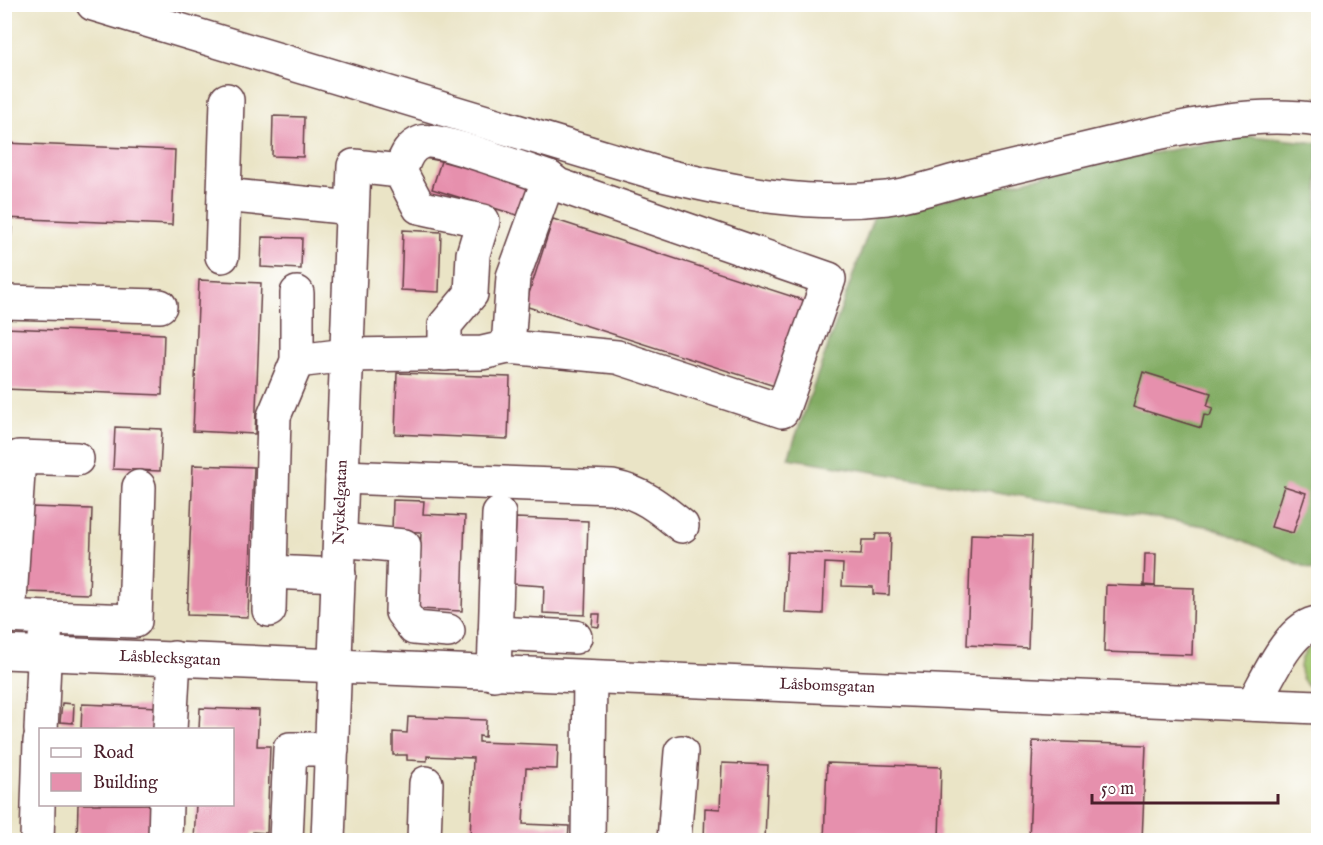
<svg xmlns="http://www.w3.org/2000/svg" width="1323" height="845" font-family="'IM FELL English',serif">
  <rect width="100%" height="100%" fill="#fff"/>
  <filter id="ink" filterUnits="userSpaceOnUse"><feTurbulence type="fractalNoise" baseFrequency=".0167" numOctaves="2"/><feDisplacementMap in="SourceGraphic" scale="12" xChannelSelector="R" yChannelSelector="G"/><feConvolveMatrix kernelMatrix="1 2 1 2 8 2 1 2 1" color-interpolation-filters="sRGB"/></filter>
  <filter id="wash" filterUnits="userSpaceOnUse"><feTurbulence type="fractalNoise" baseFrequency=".008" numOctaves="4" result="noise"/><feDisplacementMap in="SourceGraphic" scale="24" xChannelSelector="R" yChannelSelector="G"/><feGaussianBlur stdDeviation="1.35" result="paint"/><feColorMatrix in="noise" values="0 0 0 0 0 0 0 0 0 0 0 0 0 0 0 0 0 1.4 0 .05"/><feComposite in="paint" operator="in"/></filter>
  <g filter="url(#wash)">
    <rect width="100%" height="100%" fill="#eae4c6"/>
    <!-- green -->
    <path fill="#a3c872" stroke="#76744e" stroke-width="1.5" d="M1316,642H1318V692C1294,681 1295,657 1316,642Z"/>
    <!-- forest -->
    <path fill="#82ac64" stroke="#666648" stroke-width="1.5" d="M1250,136L1318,143V572L1211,527L788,458L874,216C999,186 1123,156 1250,136Z"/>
    <g id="blocks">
      <!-- building -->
      <path fill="#e690ad" d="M273,116L304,117L303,157L272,156Z
        M4,143L175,150L172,225L4,218Z
        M444,152L534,180L523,217L432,189Z
        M553,219L809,302L781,388L525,306Z
        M4,224H12L9,280H4Z
        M403,230L441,232L439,292L401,290Z
        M262,237L302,238L301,269L261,267Z
        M199,280L261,283L255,434L193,431Z
        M4,328L164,334L162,395L4,389Z
        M1143,372L1211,393L1207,406L1213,408L1210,416L1204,415L1201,428L1133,407Z
        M397,373L510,377L508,439L395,434Z
        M115,427L162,429L160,471L113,469Z
        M193,465L254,467L248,617L187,615Z
        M1284,486L1306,493L1293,533L1271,527Z
        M393,500L424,501L423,514L465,516L462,611L418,609L421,532L392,531Z
        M30,507L92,509L89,594L27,592Z
        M516,518L588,521L585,615L543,613L544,586L513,584Z
        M876,534H891L889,595L873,594V587L842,586L843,564L825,563L823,614L784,612L787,552L861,555L862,540H875Z
        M971,534L1032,536L1028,648L967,645Z
        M1145,554H1156L1155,586L1144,585Z
        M1106,585L1194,588L1192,655L1104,652Z
        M593,614H600L599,627L592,626Z
        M62,703L74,704L73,723L60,722Z
        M82,704L160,707L159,730H81Z
        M200,708L259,710L257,746H270L267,833L253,832V840H194L196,804H232V730H199Z
        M408,717L486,720L485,737L479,736V742L558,745L557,769L526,768L523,824L569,826L568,840H470L473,758L427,756V761L407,760V755H393V732L407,733Z
        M1033,741L1146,745L1142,840H1029Z
        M722,763L768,765L765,840H704L705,808L720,809Z
        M827,763L941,767L939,840H824Z
        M78,804H156L154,840H77Z"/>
    </g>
  </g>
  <g filter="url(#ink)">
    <use href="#blocks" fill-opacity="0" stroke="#623d42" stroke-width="1.5"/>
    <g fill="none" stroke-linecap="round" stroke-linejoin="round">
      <!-- minor casing -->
      <g stroke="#623d42" stroke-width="36">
        <g id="minor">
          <path d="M93,4L663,175C738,193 809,207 887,198C913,194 940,185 966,178C1016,166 1066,154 1117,142C1182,127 1251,110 1318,120"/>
          <path d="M224,195L352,208"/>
          <path d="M222,256L227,100"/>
          <path d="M4,302L160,306"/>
          <path d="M508,347L513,277L549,178"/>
          <path d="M297,361L347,355L482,353L508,347L617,357L782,411L829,279L558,185L549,178C528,171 437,137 422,142C408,147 405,159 400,171"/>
          <path d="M342,477L612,487C642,493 659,507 682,526"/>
          <path d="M340,540L404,546L402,612L414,628L448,631"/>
          <path d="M270,572L339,575"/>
          <path d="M269,610L274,416L297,361V293"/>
          <path d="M46,618L135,621L139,487"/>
          <path d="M495,633L575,637"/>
          <path id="s1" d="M4,652L1318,707"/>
          <path d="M494,674L499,514"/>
          <path d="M1253,704C1267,680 1289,626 1318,623"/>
          <path d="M41,730L46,618L9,616L19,457L77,459"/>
          <path d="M170,730L174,658"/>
          <path d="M37,840L40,741"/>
          <path d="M165,840L166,804"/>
          <path d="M286,840L290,749H332"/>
          <path id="s2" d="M328,840L354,166L400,171L419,207L483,221L473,254L471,294L445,325V354"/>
          <path d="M424,840L426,783"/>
          <path d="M588,840L590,677"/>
          <path d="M674,840L681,752"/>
        </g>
      </g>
      <!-- minor -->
      <use href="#minor" stroke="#fff" stroke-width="33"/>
    </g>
  </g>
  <g text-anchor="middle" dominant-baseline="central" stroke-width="4.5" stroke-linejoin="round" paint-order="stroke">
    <!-- street labels -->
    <g font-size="16" fill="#4a1f2b" stroke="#fff">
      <text stroke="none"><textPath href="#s2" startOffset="338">Nyckelgatan</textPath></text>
      <text stroke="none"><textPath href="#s1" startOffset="166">Låsblecksgatan</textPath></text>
      <text stroke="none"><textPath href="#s1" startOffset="824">Låsbomsgatan</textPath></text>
    </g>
  </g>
  <!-- margin -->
  <rect width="1323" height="845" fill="none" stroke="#fff" stroke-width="24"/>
  <!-- legend -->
  <rect x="39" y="728" width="195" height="78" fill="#ffffff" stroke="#b7a5aa" stroke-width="1.5"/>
  <rect x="51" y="748" width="30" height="9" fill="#ffffff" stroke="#b7a5aa" stroke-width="1.5"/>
  <text x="93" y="758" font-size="18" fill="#4a1f2b">Road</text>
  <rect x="51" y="773" width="30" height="18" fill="#e690ad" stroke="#b7a5aa" stroke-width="1.5"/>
  <text x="93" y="788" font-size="18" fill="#4a1f2b">Building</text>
  <!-- scale -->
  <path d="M1092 794v9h186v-9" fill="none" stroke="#4a1f2b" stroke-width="3"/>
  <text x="1101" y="794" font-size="18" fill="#4a1f2b" stroke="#ffffff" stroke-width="4.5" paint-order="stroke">50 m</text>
</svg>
